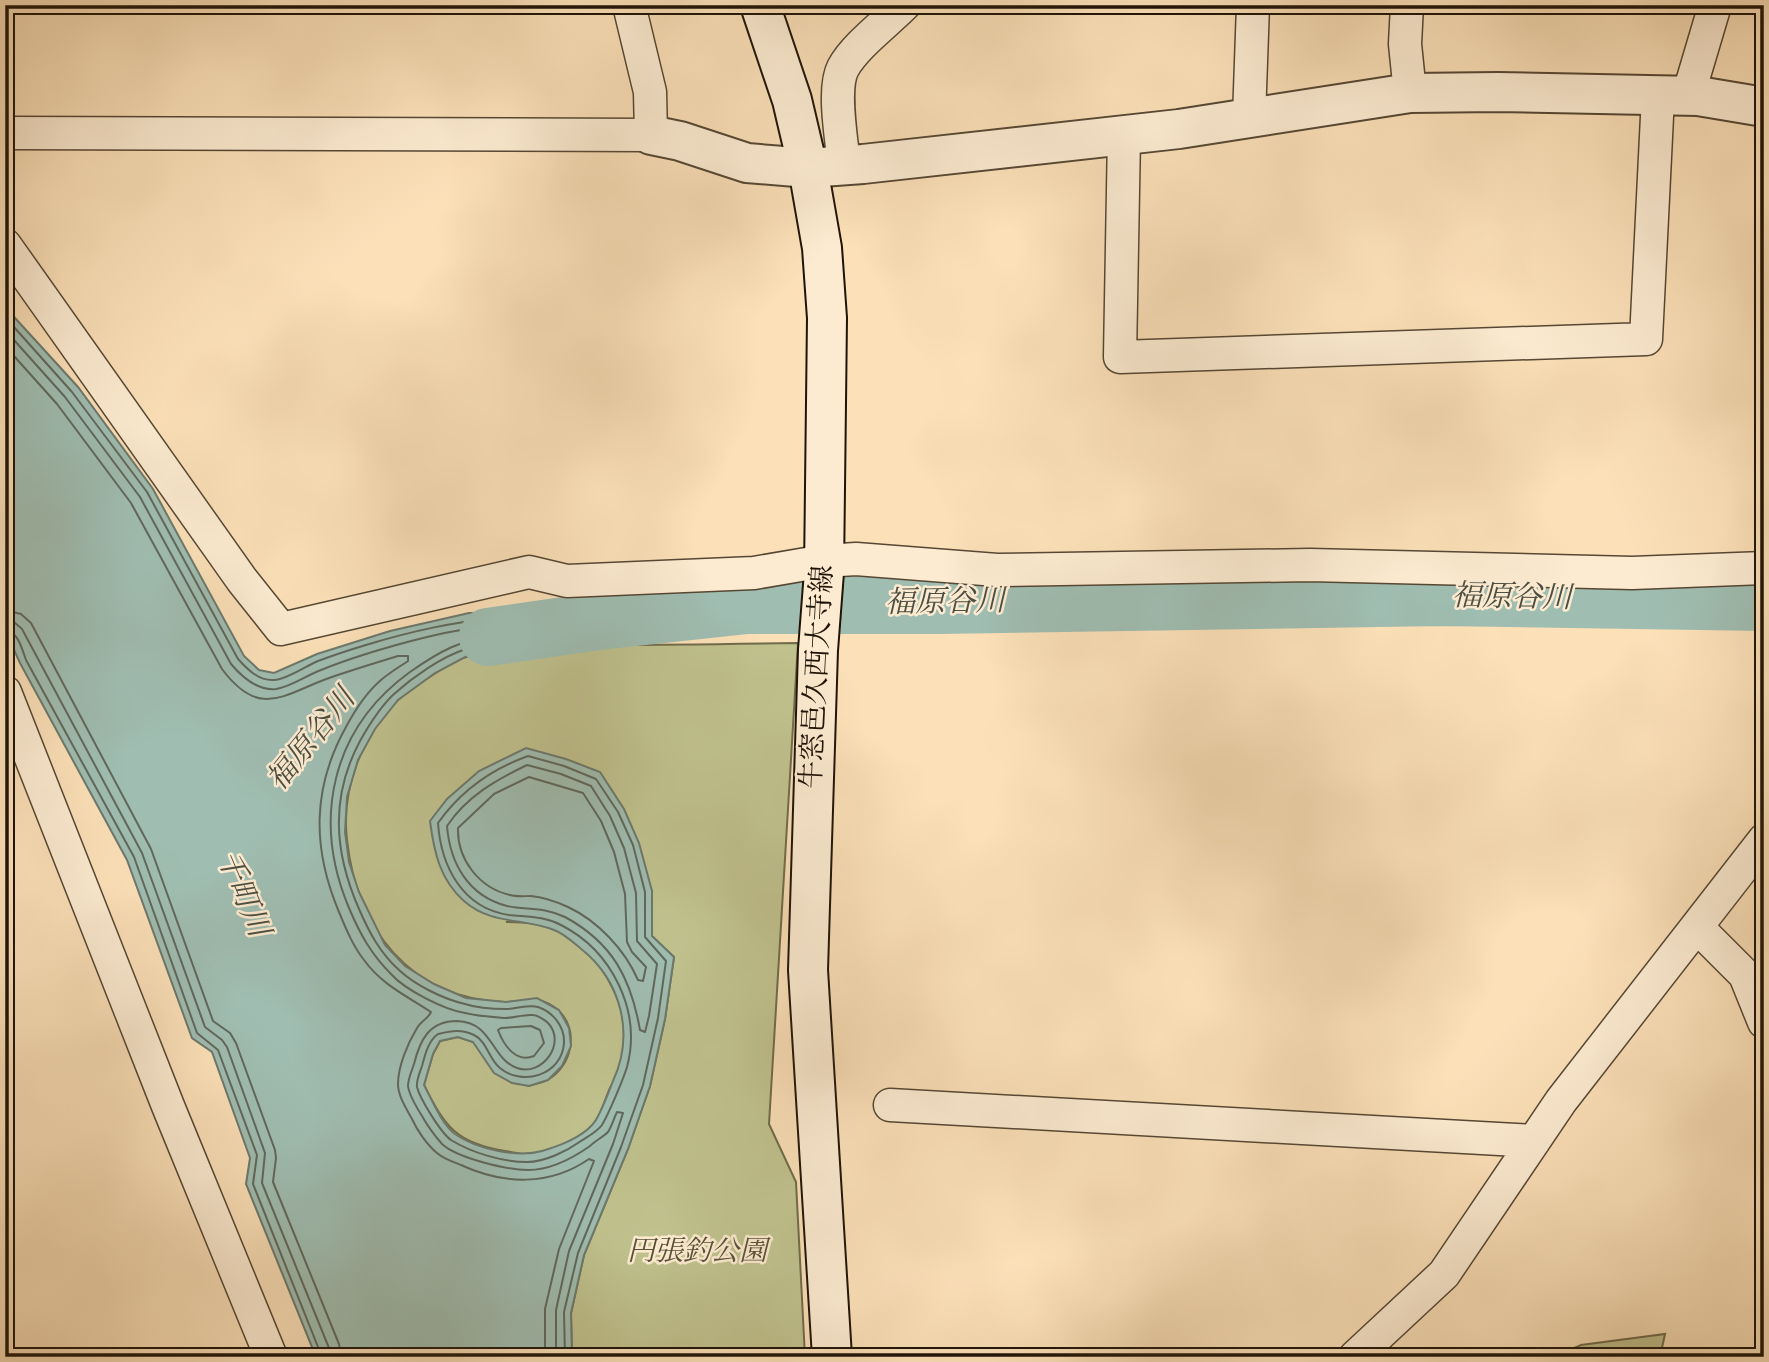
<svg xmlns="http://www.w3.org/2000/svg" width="1769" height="1362" font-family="'IM FELL English','Noto Serif JP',serif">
  <rect width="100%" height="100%" fill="#fbe0b8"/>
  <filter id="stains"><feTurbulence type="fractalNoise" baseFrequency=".00286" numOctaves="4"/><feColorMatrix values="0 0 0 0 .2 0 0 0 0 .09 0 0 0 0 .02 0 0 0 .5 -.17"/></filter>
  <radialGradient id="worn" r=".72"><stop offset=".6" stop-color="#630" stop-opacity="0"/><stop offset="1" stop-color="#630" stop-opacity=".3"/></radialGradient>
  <!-- green -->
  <path fill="#c0c28e" stroke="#706b4b" stroke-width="2" d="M798,643L769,1124L796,1182L805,1357H572L571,1313L584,1255L628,1149L650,1086L665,1019L674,957L652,936V891L506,922C524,922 542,923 558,931C605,956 636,1013 620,1066C618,1074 613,1082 609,1090C605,1100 602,1111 596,1120C587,1136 545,1155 527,1154C520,1154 512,1152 505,1151C456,1143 445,1127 424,1085L433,1054L440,1041L458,1037L473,1042L528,1086C535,1084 543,1083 549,1079C572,1065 579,1031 559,1011C542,994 524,1002 504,1002C409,998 357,929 347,840C341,789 362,735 398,700C407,692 418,685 428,678C440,670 456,659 470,656C516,644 565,646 612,645C674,645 736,644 798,643Z
    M1665,1334L1660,1357H1554L1581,1345Z"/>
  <!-- water -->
  <path fill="#9fbdb1" stroke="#6c796d" stroke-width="2" d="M5,307L78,387L153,489L244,656L259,670L274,673L317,654L390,631L469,613L532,612L568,624L535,647L467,656L435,673L398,700L375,729L358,760L347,797L345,832L349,862L359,892L385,945L405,966L434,984L466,998L506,1002L537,998L559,1010L569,1028L571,1046L562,1066L548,1080L529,1086L512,1083L494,1073L473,1042L458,1037L440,1041L433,1054L424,1085C432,1100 441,1123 455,1134C476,1149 518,1158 542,1151C559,1146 586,1136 596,1120C603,1108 608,1094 613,1081C635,1033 621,980 580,948C573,942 563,933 554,930C524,918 491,925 464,901C440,880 434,852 430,821L447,799L479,771L526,748L566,759L600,772L624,809L639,843L652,891V936L674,957L665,1019L650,1086L628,1149L584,1255L571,1313L572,1357H316L246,1184L250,1158L212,1052L192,1038L127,860L20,663L5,630Z"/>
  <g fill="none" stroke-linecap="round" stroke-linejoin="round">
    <!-- shore -->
    <path stroke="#5f685c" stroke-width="2" d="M5,317L72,392L147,492L238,659C248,670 259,681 274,680C286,680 306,666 318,661C365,643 504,601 548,626L547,630C543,633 538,637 534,639C515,647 486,642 466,649C441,657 413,677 394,694C380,707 369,725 360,741C330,797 334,852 359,909C369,932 380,953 399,970C415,985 443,999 465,1004C477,1008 494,1009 507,1009C516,1009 529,1004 538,1007C553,1012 565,1027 564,1043C562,1075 522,1087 500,1068C489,1060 487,1041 474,1035C461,1029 452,1031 438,1034C428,1041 425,1055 422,1066C420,1072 416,1081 417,1087C420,1099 441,1133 451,1140C472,1153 503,1162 527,1162C545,1162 567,1151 581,1141C587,1137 597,1132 602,1125C609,1113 623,1080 627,1067C642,1011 612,951 561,925C544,916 527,917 509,915C462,908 441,866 438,823C460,792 492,769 528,756L564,766L596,779L618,812L633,845L645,892V937L666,961L658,1018L643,1085L621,1147L578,1253L564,1312L565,1357
      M5,330L65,397L140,497L231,664C242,677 257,691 276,689C291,687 307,675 321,670C353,657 470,619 499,630L497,635C460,640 440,651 410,672C331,729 312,820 349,908C360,934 371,954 391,974C405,990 445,1010 465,1013C478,1016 492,1017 505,1018C514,1018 524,1014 533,1015C537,1015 545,1020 548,1023C567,1043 542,1077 517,1068C491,1059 493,1022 457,1021C429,1021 420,1040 414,1064C412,1070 408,1079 408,1086C409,1095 417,1108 422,1116C427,1125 435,1136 442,1144C457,1158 507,1170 528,1170C550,1170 573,1158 590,1146C595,1141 603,1137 608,1132C612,1126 614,1118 617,1112L623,1113L613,1144L569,1251L556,1310V1357
      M5,346L57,404L131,503L222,669C260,720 284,694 329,678C352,670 375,663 398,656H408V661C399,667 389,673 381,680C367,692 355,710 346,727C312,788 312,848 339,912C346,929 353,946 364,960C382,985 407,996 431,1012C428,1019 421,1021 417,1028C408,1043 398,1066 398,1084C398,1096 406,1108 412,1119C417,1130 427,1145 437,1153C444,1159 453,1162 461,1165C504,1185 550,1186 589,1159L594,1161L559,1249L545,1309V1357
      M5,610L21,614L31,623L151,849L213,1021L230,1033L236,1043L275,1150L276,1158L273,1182L339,1344L341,1357
      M5,621L14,622L22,629L142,853L205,1027L222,1040L227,1047L265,1153L262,1183L329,1348L330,1357
      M5,630C18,631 22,649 26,660L134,857L197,1033L218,1050L257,1155L253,1184L322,1357
      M527,765L561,774L591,786L610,816L624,848L636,893L637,941L657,964L649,1016L645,1032L640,1030C631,979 613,943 565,917C545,907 527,910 507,906C468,896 450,863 447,826C467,796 496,780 527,765Z
      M529,777L583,793L601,821L614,852L625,894L627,942L632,952L646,967L643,981L638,980C625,950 598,921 568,907C557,902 543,897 531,896C524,896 517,897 510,895C479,888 457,859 458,828L494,794Z
      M531,1026L540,1030L544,1043L534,1056C516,1063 504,1046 498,1030L501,1028Z"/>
    <!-- river -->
    <path stroke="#9fbdb1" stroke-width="58" d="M488,637L599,621L747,605H940L1441,597L1764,602"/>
    <!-- minor casing -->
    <g stroke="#564734" stroke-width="35">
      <path id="minor" d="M1407,5L1405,44L1410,93
        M1688,96L1715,5
        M1249,118L1253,5
        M5,133L651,135L650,92L629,5
        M1124,135L1120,357L1646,339L1658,96
        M844,165C842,141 832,89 843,68C855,46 886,23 904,5
        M5,245L242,580L281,629L529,572L567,581L754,573L824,561L856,559L997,570L1310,565L1632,573L1764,568
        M5,692L168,1106L271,1357
        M1697,927L1745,975L1764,1022
        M890,1105L1534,1141
        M1355,1357L1444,1274L1561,1101L1764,840"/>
    </g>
    <!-- tertiary casing -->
    <g stroke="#564734" stroke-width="42">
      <path id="tertiary" d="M651,135L680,141L747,163L808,168L863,164L1179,129L1410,93L1498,92L1698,96L1764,107"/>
    </g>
    <!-- secondary casing -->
    <g stroke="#1f1408" stroke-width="42">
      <path id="secondary" d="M760,5L792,100L808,168L822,248L827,318L824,572L818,650L808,970L832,1357"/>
    </g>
    <!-- minor -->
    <use href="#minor" stroke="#fcebd1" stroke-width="32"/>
    <!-- tertiary -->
    <use href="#tertiary" stroke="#fcebd1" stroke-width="38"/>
    <!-- secondary -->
    <use href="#secondary" stroke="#fcebd1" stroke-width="38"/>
  </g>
  <g text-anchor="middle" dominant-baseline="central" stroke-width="5" stroke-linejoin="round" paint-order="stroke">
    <!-- street labels -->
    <g font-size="28" fill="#1f1408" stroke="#fcebd1">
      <text transform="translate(818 677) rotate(-87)">牛窓邑久西大寺線</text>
    </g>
    <!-- park labels -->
    <g font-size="28" font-style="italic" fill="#575137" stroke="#fcebd1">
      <text x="697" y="1252">円張釣公園</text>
    </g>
    <!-- water labels -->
    <g font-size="30" font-style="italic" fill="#4c4f43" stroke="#fcebd1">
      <text transform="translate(1512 598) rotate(1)">福原谷川</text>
      <text transform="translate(945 603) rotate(-1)">福原谷川</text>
      <text transform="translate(312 740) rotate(-51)">福原谷川</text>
      <text transform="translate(242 894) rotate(67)">千町川</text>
    </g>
  </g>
  <!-- margin -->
  <rect width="1769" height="1362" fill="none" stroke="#fbe0b8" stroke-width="28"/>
  <rect x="7" y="7" width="1755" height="1348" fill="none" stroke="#1f1408" stroke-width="3.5"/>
  <rect x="14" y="14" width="1741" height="1334" fill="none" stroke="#1f1408" stroke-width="2"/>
  <rect width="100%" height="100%" filter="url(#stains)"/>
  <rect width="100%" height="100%" fill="url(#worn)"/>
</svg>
